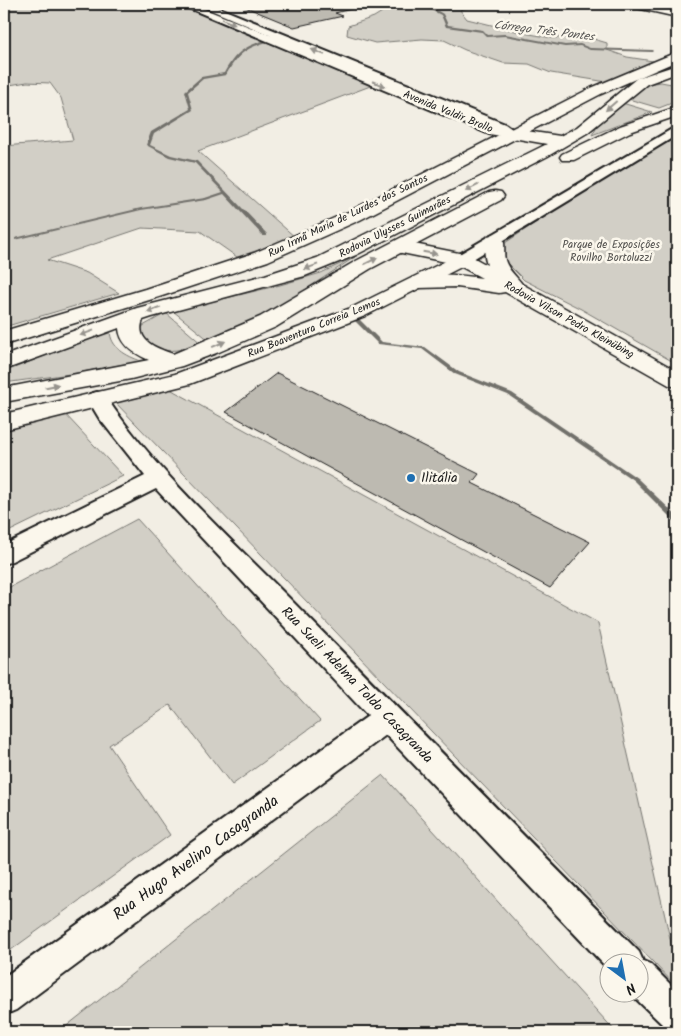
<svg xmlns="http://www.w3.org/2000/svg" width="681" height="1036" font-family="Kalam,sans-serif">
  <rect width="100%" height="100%" fill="#f2eee4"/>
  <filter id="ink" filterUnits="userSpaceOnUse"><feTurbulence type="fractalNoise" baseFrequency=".02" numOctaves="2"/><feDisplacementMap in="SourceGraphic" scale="10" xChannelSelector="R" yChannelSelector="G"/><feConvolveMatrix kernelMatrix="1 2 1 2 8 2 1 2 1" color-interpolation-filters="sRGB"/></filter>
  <g filter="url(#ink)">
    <!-- green -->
    <path fill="#d2cfc6" stroke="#777671" d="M4,4H176L373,85L198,151L296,238L237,257L200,231L142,228L47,260L87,273L119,293L4,327V146L73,140L61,98L50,83L27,82L4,86Z
      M346,4H471L474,6L460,10L467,19L524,33L552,38L587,37L607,43V50L627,57L653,61L607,82L551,73L529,64L503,63L465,50L444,40L422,39L375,43L347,35L348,26L374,17L382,12Z
      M661,82L677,85V101L659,108L625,98L646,84Z
      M619,102L652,112L592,135L598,124Z
      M677,136V364L581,309L524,280L505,261V243L568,201Z
      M355,257L276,309L210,341L173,311L280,285L321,273Z
      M166,313L202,344C182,351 149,358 140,332L143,326Z
      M110,330C110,348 127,356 141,361L77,373L4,383V372Z
      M170,389L598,623L677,969V987L113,400Z
      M64,413L123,476L4,534V429Z
      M137,519L320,721L232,785L170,705L109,745L170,835L4,955V590Z
      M383,775L616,1032H59Z"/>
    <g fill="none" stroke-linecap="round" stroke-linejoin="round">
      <!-- stream -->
      <path fill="#716f6b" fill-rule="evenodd" d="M390,4H393L379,10L377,9Z
        M414,4L433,8L443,14L448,25L483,30L488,35L505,34L565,45L580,44L590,48L652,50L653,51L652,52L590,50L580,46L565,47L505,36L487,37L482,32L446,27L441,15L431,10Z
        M266,40L267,42C245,48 237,55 226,75L203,79L188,92L193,110L154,134L150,145L171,155L197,161L267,234V236H263L224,194L206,200L141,210L15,240V238L141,208L205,198L223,192L195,163L169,157L146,145L151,132L190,109L185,91L201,77L224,73C235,53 244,46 266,40Z
        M355,319H359L382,342L425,347L459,372L512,393L637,478L677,516V522H675L633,480L508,395L455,374L422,349L378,344L355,321Z"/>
    </g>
    <!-- building -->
    <path fill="#bdbab1" stroke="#1c1c1c" d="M238,4H350L351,9L335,13L343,16L294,27Z
      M277,373L479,474L472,483L590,542L550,588L226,412Z"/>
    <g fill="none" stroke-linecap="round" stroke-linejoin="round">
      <!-- street casing -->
      <g stroke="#1c1c1c" stroke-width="4">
        <path id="street" d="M179,4H192L272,36L197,4H210L505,124L519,134L513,138L489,134Z
          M677,126V135L468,262H456L454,259L456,256Z
          M97,392L104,394C154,470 230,538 294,603C409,720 524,836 639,952L643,961L650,964L677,991V1032L665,1027L631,994H638V964H608V969L386,735L16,1010L4,1015V977L368,716L156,489L12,561L4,564V545L145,476L99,418L87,398L90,394Z"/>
      </g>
      <!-- secondary casing -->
      <g stroke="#1c1c1c" stroke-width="3">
        <path id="secondary" d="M626,4H648L677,9V17L632,7Z
          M677,52V61L601,94L360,220L268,261L159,297L4,345V331L145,289L254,253L348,212L591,88Z
          M462,253L469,255L472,259L469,263L365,316L190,384L4,430V414L175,374L351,308Z"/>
      </g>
      <!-- primary casing -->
      <g stroke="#1c1c1c" stroke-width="3">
        <path id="primary" d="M495,234L502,236C506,243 503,252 505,260C508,270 516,276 522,284L677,371V387L669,385L505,292L499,293L457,287L419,288L412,286L409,282L412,278C434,272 459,275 482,278L456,264L392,251L389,247L392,243L399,241L469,255L487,265C484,256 483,244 488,236Z"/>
      </g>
      <!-- highway casing -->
      <g stroke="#1c1c1c" stroke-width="3">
        <path id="highway" d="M677,65V73L647,84L587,133L548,156L356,255L305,276L152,317L143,320C135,341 156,348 173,354L260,317L356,261L489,192L495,191L501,192L504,196L501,200L370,269L276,327L219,352L182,366L131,379L4,402V388L149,360C135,354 120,345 119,328L4,370V356L137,308L265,275L317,258L547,144L507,137L505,134L507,131L513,129L560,136L577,127L637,78Z
          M677,107V116L630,132L574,160H562L560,157L562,154L620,126Z"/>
      </g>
      <!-- street -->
      <use href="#street" fill="#fbf7ec" fill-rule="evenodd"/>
      <!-- secondary -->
      <use href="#secondary" fill="#fbf7ec" fill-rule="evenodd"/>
      <!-- primary -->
      <use href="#primary" fill="#fbf7ec" fill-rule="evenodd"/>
      <!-- highway -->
      <use href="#highway" fill="#fbf7ec" fill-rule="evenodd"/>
    </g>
    <!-- one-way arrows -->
    <defs><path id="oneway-solid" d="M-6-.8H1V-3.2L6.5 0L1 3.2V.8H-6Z" transform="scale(1.25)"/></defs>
    <g fill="#97948e">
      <use href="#oneway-solid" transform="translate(229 22) rotate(22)"/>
      <use href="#oneway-solid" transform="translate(318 52) rotate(-158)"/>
      <use href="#oneway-solid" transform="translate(379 84) rotate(22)"/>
      <use href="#oneway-solid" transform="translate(611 106) rotate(139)"/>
      <use href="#oneway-solid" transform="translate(472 188) rotate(153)"/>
      <use href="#oneway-solid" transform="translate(430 253) rotate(10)"/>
      <use href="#oneway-solid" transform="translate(371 261) rotate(-26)"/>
      <use href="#oneway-solid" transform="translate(311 267) rotate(160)"/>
      <use href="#oneway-solid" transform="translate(154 310) rotate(161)"/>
      <use href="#oneway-solid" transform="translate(87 333) rotate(160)"/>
      <use href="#oneway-solid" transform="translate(219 344) rotate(-24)"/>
      <use href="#oneway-solid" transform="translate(52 386) rotate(-11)"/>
    </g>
  </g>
  <!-- markers -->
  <circle fill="#1f6fb2" stroke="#fbf7ec" stroke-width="2" cx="411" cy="478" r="5"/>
  <g text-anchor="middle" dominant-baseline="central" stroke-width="5" stroke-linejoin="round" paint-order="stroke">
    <!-- far-street labels -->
    <g font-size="11" fill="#1c1c1c" stroke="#fbf7ec">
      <text transform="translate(448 112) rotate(22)">Avenida Valdir Brollo</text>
      <text transform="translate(348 216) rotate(-26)">Rua Irmã Maria de Lurdes dos Santos</text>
      <text transform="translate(395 227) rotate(-27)">Rodovia Ulysses Guimarães</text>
      <text transform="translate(569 320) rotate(29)">Rodovia Vilson Pedro Kleinübing</text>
      <text transform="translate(314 328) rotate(-22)">Rua Boaventura Correia Lemos</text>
    </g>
    <!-- far-park labels -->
    <g font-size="11" fill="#53524f" stroke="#fbf7ec">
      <text x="611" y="245">Parque de Exposições<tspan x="611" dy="13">Rovilho Bortoluzzi</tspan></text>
    </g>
    <!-- far-water labels -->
    <g font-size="12" font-style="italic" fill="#545351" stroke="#fbf7ec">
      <text transform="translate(544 31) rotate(7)">Córrego Três Pontes</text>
    </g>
    <!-- poi labels -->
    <g font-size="14" fill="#1c1c1c" stroke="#fbf7ec" text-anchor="start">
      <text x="421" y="478">Ilitália</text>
    </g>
    <!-- street labels -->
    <g font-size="14" fill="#1c1c1c" stroke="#fbf7ec">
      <text transform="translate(357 685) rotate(46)">Rua Sueli Adelma Toldo Casagranda</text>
    </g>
    <!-- near-street labels -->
    <g font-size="16" fill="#1c1c1c" stroke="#fbf7ec">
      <text transform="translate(196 858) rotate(-36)">Rua Hugo Avelino Casagranda</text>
    </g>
  </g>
  <!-- margin -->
  <rect width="681" height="1036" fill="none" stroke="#fbf7ec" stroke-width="20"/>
  <rect x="10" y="10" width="661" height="1016" fill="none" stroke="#1c1c1c" stroke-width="2" filter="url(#ink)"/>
  <!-- north arrow -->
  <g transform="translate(624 978) rotate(148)"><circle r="24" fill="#fbf7ec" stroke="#a29f99"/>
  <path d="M0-4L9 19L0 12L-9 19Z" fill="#1f6fb2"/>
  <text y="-8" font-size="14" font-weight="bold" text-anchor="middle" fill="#1c1c1c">N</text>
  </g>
</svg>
